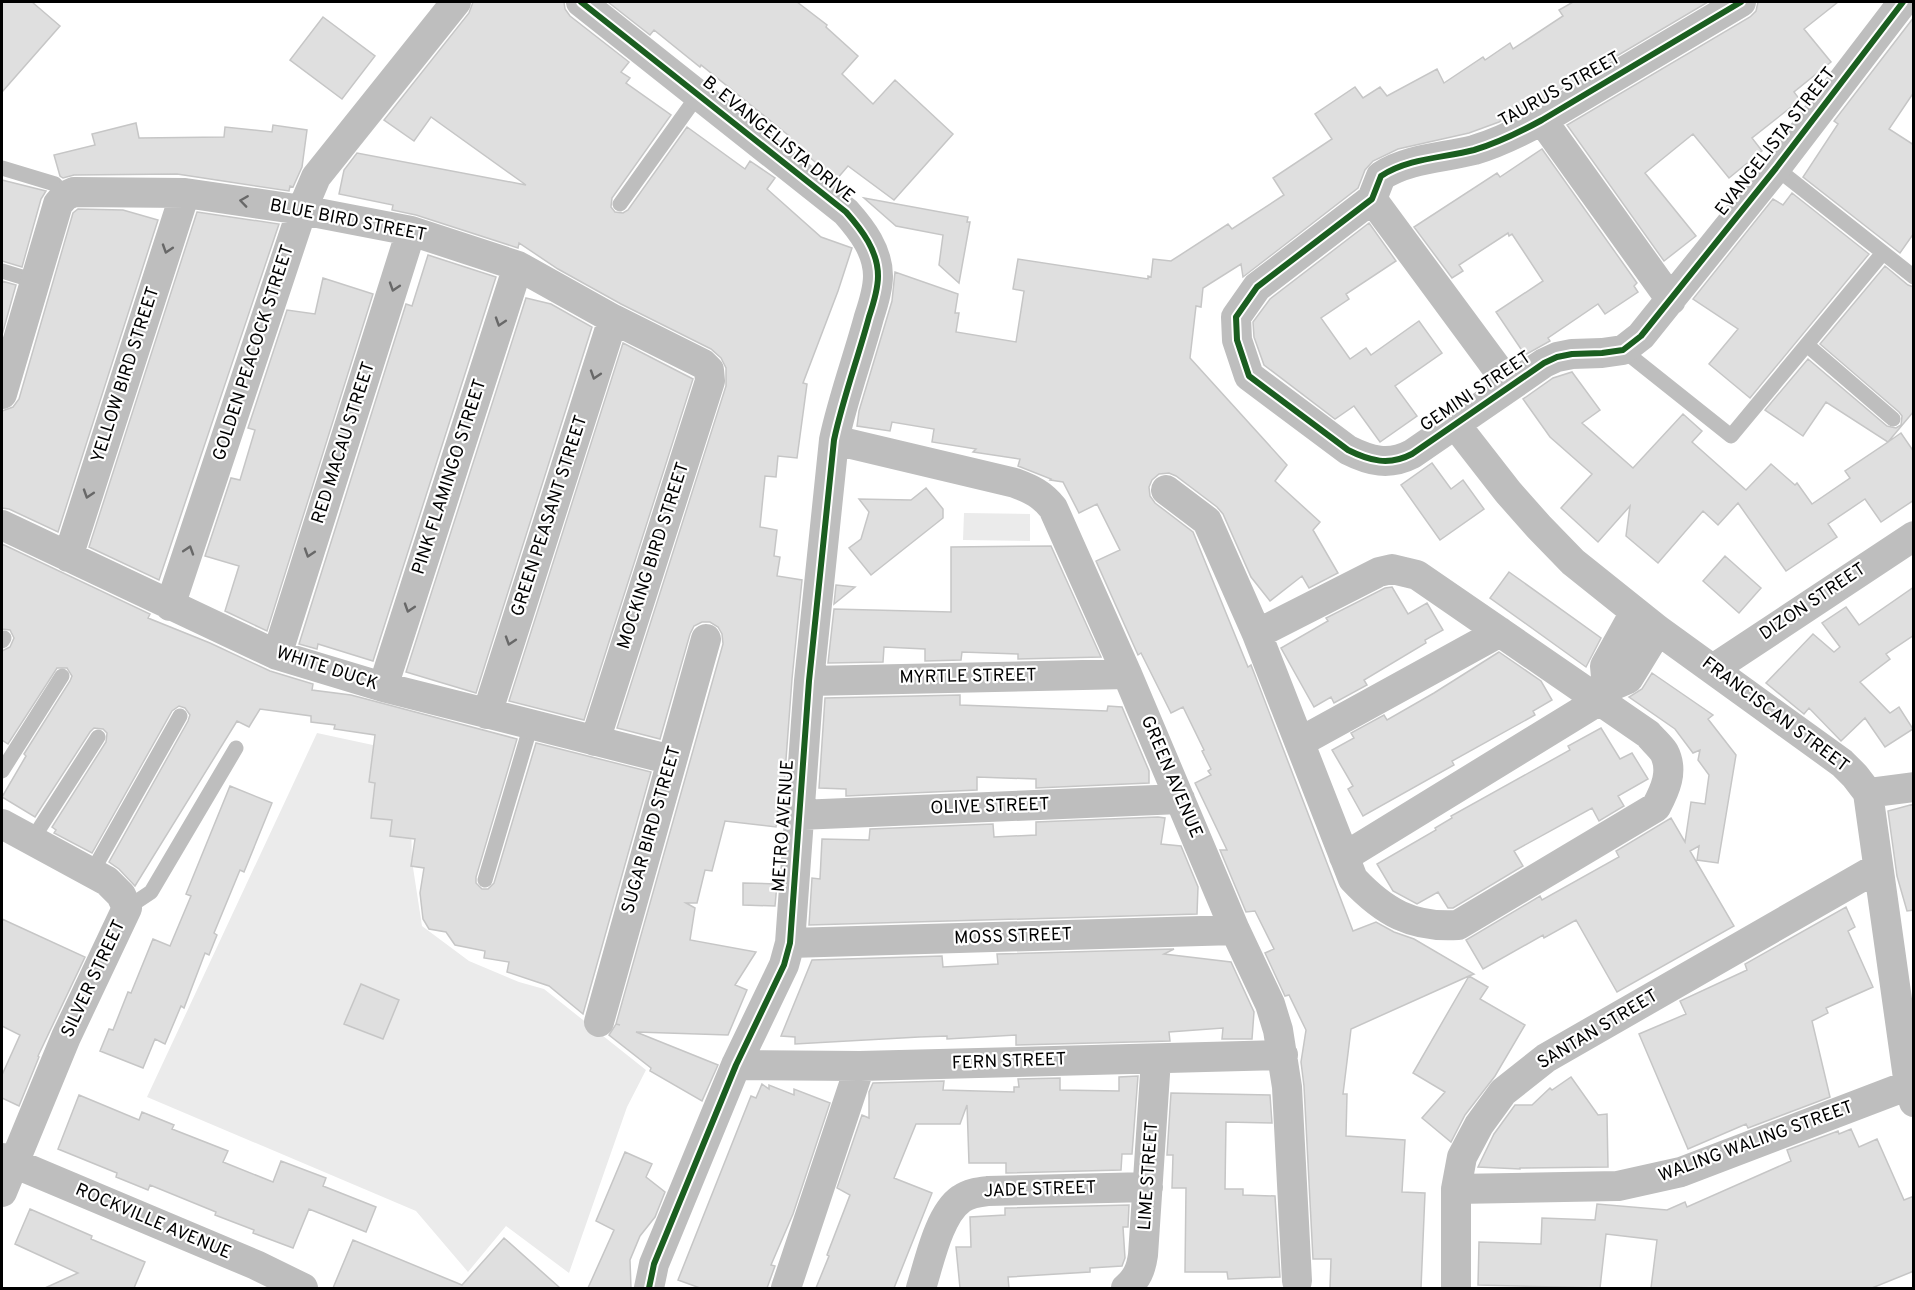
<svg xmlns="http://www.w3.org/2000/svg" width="1915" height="1290" font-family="Overpass,sans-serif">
  <rect width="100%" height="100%" fill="#fff"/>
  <!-- green -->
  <path fill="#ebebeb" d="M964,513L1030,514V541L963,540Z
    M317,733L424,756L410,784L412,861L422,926L469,961L519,982L544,989L646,1070L627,1107L569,1273L506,1226L468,1272L416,1211L147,1097Z"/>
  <!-- building -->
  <path fill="#dfdfdf" stroke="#c6c6c6" stroke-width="1.5" d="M2,2H32L60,26L2,92Z
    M473,2H564L565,9L570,16L629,62L621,72L630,78L626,83L671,115L612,198L611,207L615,212L623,213L628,210L687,127L745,169L750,161L775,178L767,189L821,237L852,248L838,291L803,383L807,384L797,458L778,456L776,477L765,476L760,527L777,530L774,556L780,557L777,576L802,580L792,679L784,786H781L776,827L725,821L712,871L705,870L697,903H686L695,908L690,940L756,952L735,985L747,990L728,1035L636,1032L718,1065L702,1101L650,1071L651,1068L609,1035L616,1024L620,1025L616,1024L723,644L722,634L718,627L710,622H702L694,626L690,634L660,739L617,728L726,386V368L721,358L711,349L621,304L558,269L519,243L518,248L416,215L392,210L393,205L339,194L344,170L357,153L526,185L431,117L414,141L384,120L469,13Z
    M608,2H797L827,25L826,27L858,56L842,74L873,104L895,80L953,134L894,200L848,166L836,180L786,137L788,135L701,65L700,67L654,30L650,35Z
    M1573,2H1708L1534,105L1525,110L1523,107L1499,122L1469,133L1398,149L1373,161L1365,170L1358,188L1243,277L1241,264L1203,288L1201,307L1196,306L1190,358L1287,465L1275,481L1320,522L1313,530L1338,573L1309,588L1302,576L1270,601L1251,577L1223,514L1217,507L1176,476L1169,473L1159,474L1152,480L1149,487L1150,496L1155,503L1193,532L1248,667L1251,665L1353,931L1376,922L1394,932L1414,939L1474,974L1469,976L1488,987L1480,999L1525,1025L1495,1076L1465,1115L1451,1142L1422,1118L1445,1092L1413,1073L1469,976L1351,1029L1343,1094H1347L1346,1136L1405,1140L1402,1192L1425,1193L1421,1288H1330L1331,1259H1313L1304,1086L1301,1062L1306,1030L1289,995L1285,996L1265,953L1274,949L1255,911L1246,912L1220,850H1227L1195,783L1211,775L1208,771L1211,769L1202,751L1204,750L1183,707L1171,713L1141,653L1138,655L1096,561L1120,550L1097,504L1079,513L1063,482L1050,480L1051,479L1018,466L1020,459L973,452L976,449L932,442L934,429L892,422L890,431L857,426L859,411L892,301L895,272L958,294L955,313H959L956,332L1016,342L1024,291L1013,289L1018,259L1148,279V276L1151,277L1153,259L1171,261L1228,224L1232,229L1284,195L1273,178L1332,139L1315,114L1355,87L1363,98L1380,87L1387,96L1437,69L1444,83L1483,57L1485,60L1510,43L1513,49L1563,16L1559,10Z
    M1758,2H1838L1804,29L1831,62L1794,92L1800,100L1752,138L1762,151L1729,178L1693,134L1645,173L1696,236L1664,261L1567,125L1750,17L1756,11Z
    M323,17L375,56L342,99L290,60Z
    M1914,17V92L1889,129L1914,145V233L1900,253L1803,177L1838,124L1834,121Z
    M136,123L139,138L224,137L225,127L272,132L273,125L307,130L302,167L293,187L290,186L289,191L177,174L74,175L63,178L60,176L54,155L95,145L92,134Z
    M1542,149L1637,283L1634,286L1638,292L1605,314L1598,304L1548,338L1550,341L1525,355L1496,312L1543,281L1512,234L1509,236L1508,233L1459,265L1463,271L1452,278L1414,227L1497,173L1500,177Z
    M2,180L46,191L41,199L22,267L2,261Z
    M1792,193L1869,254L1750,398L1709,364L1738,329L1693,299L1773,199L1783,205Z
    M864,198L968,217L967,222H970L959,283L939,265L943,235L896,226Z
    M78,209L123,210L158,220L58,532L9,509L2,508V411L13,407L19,399L73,213Z
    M197,212L279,224L159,580L89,547Z
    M1369,223L1396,261L1346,294L1349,299L1321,318L1350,359L1366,348L1371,355L1419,321L1442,353L1395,386L1417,416L1380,442L1354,406L1335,419L1264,365L1254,337L1253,322L1270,299Z
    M428,255L496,277L373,661L318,644L317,649L299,644L406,304L412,306Z
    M1885,266L1908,285L1914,287V411L1888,442L1901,433L1914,452V500L1881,522L1865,499L1828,524L1837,537L1786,571L1738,503L1718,525L1703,511L1658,563L1626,536L1630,506L1598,542L1561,508L1592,474L1550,437L1523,399L1553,378L1572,372L1600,410L1582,423L1633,468L1683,414L1702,431L1692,442L1746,490L1771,464L1795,485L1797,483L1812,504L1850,478L1845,471L1888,442L1826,402L1803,436L1765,410L1808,359L1887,426L1896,428L1901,425L1902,416L1899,412L1820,344Z
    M323,278L373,294L267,631L225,611L239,566L205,556L231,478L240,480L255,430L248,428L287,310L315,314Z
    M2,281L16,285L2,335Z
    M526,298L551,304L592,327L476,693L406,672Z
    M623,343L693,379L584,720L509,701Z
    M1432,463L1451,489L1463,480L1484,509L1440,540L1401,485Z
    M926,488L943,509V518L871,575L849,548L861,539L869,512L859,499L911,500Z
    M2,544L150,614L148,618L210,643L270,671L313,684L312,690L351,695L517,739L476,877V883L482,889H488L494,883L536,743L651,772L583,1014L549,986L507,972L509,962L484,958L485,951L455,945L446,932L429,929L423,919L420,893L424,868L411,866L415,839L390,836L392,820L371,818L375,783L369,782L375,735L334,729L335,725L311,722V716L260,709L249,727L237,721L135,886L119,869L109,862L188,721L190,715L185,708L179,706L172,711L92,853L54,833L56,830L52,827L106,742L107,733L103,729L94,728L90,732L35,817L2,797L26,756L24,754L70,681L72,676L67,668H57L8,744L2,740V651L10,647L14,638L10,630L2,629Z
    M1051,546L1101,657L1018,659V654L962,652L961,660L925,661V649L884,647L883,662L828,663L834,609L951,612V547Z
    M1725,556L1761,588L1739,613L1703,581Z
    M1509,572L1601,638L1586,667L1490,598Z
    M836,585L855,587L834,604Z
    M1392,587L1408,614L1427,603L1443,630L1425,640L1426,643L1364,680L1367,685L1334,703L1331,697L1314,707L1281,648L1328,621L1326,618L1385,588Z
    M1914,587V635L1886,654L1890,659L1860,682L1890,713L1899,707L1913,729L1885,747L1865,718L1841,741L1809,708L1804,714L1766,683L1813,634L1834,652L1840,647L1822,623L1846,607L1859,625Z
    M1499,652L1541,681L1552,700L1533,711L1535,715L1452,761L1454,765L1363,816L1348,789L1353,786L1332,750L1354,738L1351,733L1384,715L1387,720L1434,693Z
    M1652,673L1713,715L1708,719L1736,755L1718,863L1697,860L1699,846L1690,851L1734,926L1617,992L1576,920L1544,938L1543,935L1483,969L1466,940L1540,896L1542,900L1619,857L1616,851L1671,818L1685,842L1691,802L1705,804L1709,775L1698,760L1700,750L1693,753L1675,729L1629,697L1642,689Z
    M960,695V705L1107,711L1108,706L1122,707L1149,771V783L1036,788V779L977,777V790L846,796V789L819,788L825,698Z
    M1601,728L1620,759L1632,753L1648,779L1618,796L1624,806L1599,821L1592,808L1514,851L1523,866L1453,908H1448L1438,892L1417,904L1393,891L1377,864L1436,830L1435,828L1452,818L1451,816L1570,750L1568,746Z
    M230,786L272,803L244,872L240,870L214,933L217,935L209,955L205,953L184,1008L181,1006L165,1044L155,1039L143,1068L100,1051L109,1029L113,1030L128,992L131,993L153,939L170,946L191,896L186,894Z
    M1914,804V910L1907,911L1897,876L1888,811Z
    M1158,817L1165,818L1161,844L1181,846L1198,887L1197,914L809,925L812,878L820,879L822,839L869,840L870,829L993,824L994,837L1036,835V822Z
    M743,883L777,884L775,906L743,905Z
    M1846,907L1855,927L1848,931L1873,987L1826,1008L1828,1013L1812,1021L1830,1097L1748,1128L1746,1124L1688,1149L1639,1034L1686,1014L1680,1001L1747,970L1745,964Z
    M2,919L85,957L38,1056L39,1057L19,1106L2,1098V1075L20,1035L2,1026Z
    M1174,949L1164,954L1231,962L1254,1012L1252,1039H1222L1223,1028L1169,1032L1170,1041L1016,1045V1035L947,1039V1036L919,1037L795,1044V1037L781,1036L812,960L942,956L943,967L998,964L997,954Z
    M361,984L399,1000L383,1039L344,1024Z
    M1138,1076L1132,1154H1122L1121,1170L1006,1173V1163H969L967,1105L960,1124H916L894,1178L932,1193L894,1288H816L829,1256L827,1255L850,1195L837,1188L862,1115L869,1118V1092L873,1083L944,1081L943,1090L1014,1092V1087H1019L1018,1079L1060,1078V1090L1119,1091V1077Z
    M1571,1077L1598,1115L1607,1114L1608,1167L1520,1168V1169L1478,1167L1494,1134L1515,1105H1532L1550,1088L1552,1090Z
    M762,1084L769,1089V1085L794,1095V1089L830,1103L793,1214L771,1265L775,1266L767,1288H700L678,1280L751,1096L756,1098Z
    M1171,1093L1270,1095L1272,1123L1226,1122L1225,1189H1243V1195L1275,1196L1280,1277L1228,1279L1227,1272H1185L1186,1188H1172L1173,1155H1167Z
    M79,1095L139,1120L142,1112L174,1125L172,1129L228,1151L223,1162L273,1182L281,1161L326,1178L323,1186L376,1207L366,1232L309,1209L293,1248L253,1233L254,1230L215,1215L216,1212L150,1185L148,1190L116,1177L117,1173L58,1149Z
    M1851,1129L1859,1147L1877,1139L1904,1200L1914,1196V1271L1872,1288H1651L1657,1240L1606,1234L1600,1288L1478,1285L1479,1242L1541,1244L1542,1218L1595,1220L1597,1204L1667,1210L1685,1202L1687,1207L1791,1161L1787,1150L1838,1131L1839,1134Z
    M625,1152L652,1164L646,1177L665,1192L655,1217L640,1236L630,1260L631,1288H588L614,1230L596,1221Z
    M1129,1205L1128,1227H1123L1125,1258L1122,1266L1090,1268V1272L1008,1277L1009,1288H960L956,1247H971L970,1217L1005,1215V1208Z
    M30,1209L92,1236L91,1239L145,1262L134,1288H45L78,1273L15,1244Z
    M504,1238L560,1288H333L353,1240L462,1285Z"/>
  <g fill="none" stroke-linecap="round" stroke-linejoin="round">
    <!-- service -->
    <path stroke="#bebebe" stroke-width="15" d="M2,168L55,184L65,196
      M1776,168L1914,277
      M620,204L698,95
      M2,271L35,281
      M1807,345L1893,419
      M1623,350L1731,436L1882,254
      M2,641L4,638
      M2,771L62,676
      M32,840L98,737
      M92,872L180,716
      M485,880L531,725
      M127,908L151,892L236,748"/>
    <!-- minor -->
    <path stroke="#bebebe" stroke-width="30" d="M581,2L846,212C862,230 878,251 878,276C878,289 873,305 869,317C858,358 843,398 834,440L809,681L790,943L784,965L736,1065L654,1264L649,1288
      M1741,2L1542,120C1520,132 1498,143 1474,150C1443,158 1409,158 1381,176L1372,199L1257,287L1236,317L1237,340L1249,376L1348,450C1370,461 1389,466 1412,454L1544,363L1557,357L1572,354L1602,353L1623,350L1641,336L1776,168L1903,2
      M1542,120L1671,300
      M1372,199L1510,386
      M2,394L58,204L65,196L74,192L185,193L302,210L411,231L518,266L613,319L703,364L709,370L710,381L595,741
      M1455,424L1508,492L1539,527L1573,562L1658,630L1842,763L1855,776L1868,793L1909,1085L1914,1102
      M834,440L1015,483C1031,489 1042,494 1053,508L1127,674L1235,930L1270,1004L1278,1030L1287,1087L1297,1281
      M1166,490L1207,521L1257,634L1353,879C1384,912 1412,928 1458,925L1656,807C1665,790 1674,771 1664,752C1660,746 1653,740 1648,734L1417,575L1392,569L1379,572L1257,634
      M2,525L277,655L383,687L672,760
      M68,557L185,193
      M170,606L302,210L316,177L456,2
      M277,655L411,231
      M1713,669L1914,536
      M809,681L1127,674
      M383,687L518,266
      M1607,688L1628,679L1658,630
      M487,714L613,319
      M1300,742L1500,632
      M1868,793L1914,787
      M799,815L1180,799
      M2,824L107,881L121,895L127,908L66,1037L2,1192
      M1344,857L1600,700L1607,688L1605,666L1635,612
      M790,943L1235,930
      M599,1022L706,639
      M736,1065L860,1066L1283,1055
      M2,1158L256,1265L303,1288
      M1456,1189L1618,1186L1681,1172L1909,1085
      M786,1288L860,1066
      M921,1288C929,1263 939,1214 961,1199C969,1193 979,1192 988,1191L1148,1187
      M1126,1288C1137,1279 1141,1269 1143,1255L1156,1059
      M1456,1288V1189L1462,1157L1479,1125L1503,1092L1546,1058L1877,868"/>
    <!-- cycleway casing -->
    <g stroke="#fff" stroke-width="10">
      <path id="cycleway" d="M581,2L846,212C862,230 878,251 878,276C878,289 873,305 869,317C858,358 843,398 834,440L809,681L790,943L784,965L736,1065L654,1264L649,1288
        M1741,2L1542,120C1520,132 1498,143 1474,150C1443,158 1409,158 1381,176L1372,199L1257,287L1236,317L1237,340L1249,376L1348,450C1370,461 1389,466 1412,454L1544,363L1557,357L1572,354L1602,353L1623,350L1641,336L1776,168L1903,2"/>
    </g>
    <!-- cycleway -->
    <use href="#cycleway" stroke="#1b5e20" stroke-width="6"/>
  </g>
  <!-- one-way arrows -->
  <defs><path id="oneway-chevron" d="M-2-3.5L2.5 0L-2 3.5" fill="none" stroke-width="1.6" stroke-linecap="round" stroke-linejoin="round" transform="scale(1.5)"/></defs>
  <g stroke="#686868">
    <use href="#oneway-chevron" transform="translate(244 201) rotate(-172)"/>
    <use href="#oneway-chevron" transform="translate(167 249) rotate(108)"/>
    <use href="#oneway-chevron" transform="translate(394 287) rotate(108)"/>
    <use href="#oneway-chevron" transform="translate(500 322) rotate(108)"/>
    <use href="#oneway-chevron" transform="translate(595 375) rotate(108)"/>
    <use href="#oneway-chevron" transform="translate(88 494) rotate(108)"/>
    <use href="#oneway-chevron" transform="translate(189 550) rotate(-72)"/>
    <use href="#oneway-chevron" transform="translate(309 553) rotate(108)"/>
    <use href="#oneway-chevron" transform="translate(409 608) rotate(108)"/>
    <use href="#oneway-chevron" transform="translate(510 641) rotate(108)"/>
  </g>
  <g text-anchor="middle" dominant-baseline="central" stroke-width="4.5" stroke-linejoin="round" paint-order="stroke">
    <!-- street labels -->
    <g font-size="18" fill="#000" stroke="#fff">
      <text transform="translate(1560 90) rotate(-29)">TAURUS STREET</text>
      <text transform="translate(778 140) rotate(39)">B. EVANGELISTA DRIVE</text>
      <text transform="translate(1776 142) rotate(-52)">EVANGELISTA STREET</text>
      <text transform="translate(348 221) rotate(11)">BLUE BIRD STREET</text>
      <text transform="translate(254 353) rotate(-72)">GOLDEN PEACOCK STREET</text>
      <text transform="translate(126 375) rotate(-72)">YELLOW BIRD STREET</text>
      <text transform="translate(1476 392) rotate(-34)">GEMINI STREET</text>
      <text transform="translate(344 443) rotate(-72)">RED MACAU STREET</text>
      <text transform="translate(450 477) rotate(-72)">PINK FLAMINGO STREET</text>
      <text transform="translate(550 516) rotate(-72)">GREEN PEASANT STREET</text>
      <text transform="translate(654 556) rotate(-72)">MOCKING BIRD STREET</text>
      <text transform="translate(1813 602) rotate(-34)">DIZON STREET</text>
      <text transform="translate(327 669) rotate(18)">WHITE DUCK</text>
      <text transform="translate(968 677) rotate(-1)">MYRTLE STREET</text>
      <text transform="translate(1775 715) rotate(37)">FRANCISCAN STREET</text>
      <text transform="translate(1171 777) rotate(67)">GREEN AVENUE</text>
      <text transform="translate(990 807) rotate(-2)">OLIVE STREET</text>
      <text transform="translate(784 826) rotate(-86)">METRO AVENUE</text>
      <text transform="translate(652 830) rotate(-74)">SUGAR BIRD STREET</text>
      <text transform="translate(1013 937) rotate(-2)">MOSS STREET</text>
      <text transform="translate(94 979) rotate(-65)">SILVER STREET</text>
      <text transform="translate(1598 1030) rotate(-31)">SANTAN STREET</text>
      <text transform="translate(1009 1062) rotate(-2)">FERN STREET</text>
      <text transform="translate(1756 1142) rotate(-20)">WALING WALING STREET</text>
      <text transform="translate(1149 1176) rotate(-86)">LIME STREET</text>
      <text transform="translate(1040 1190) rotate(-2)">JADE STREET</text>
      <text transform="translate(153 1222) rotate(23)">ROCKVILLE AVENUE</text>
    </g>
  </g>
  <!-- border -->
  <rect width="1915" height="1290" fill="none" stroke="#000000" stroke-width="6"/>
</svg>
